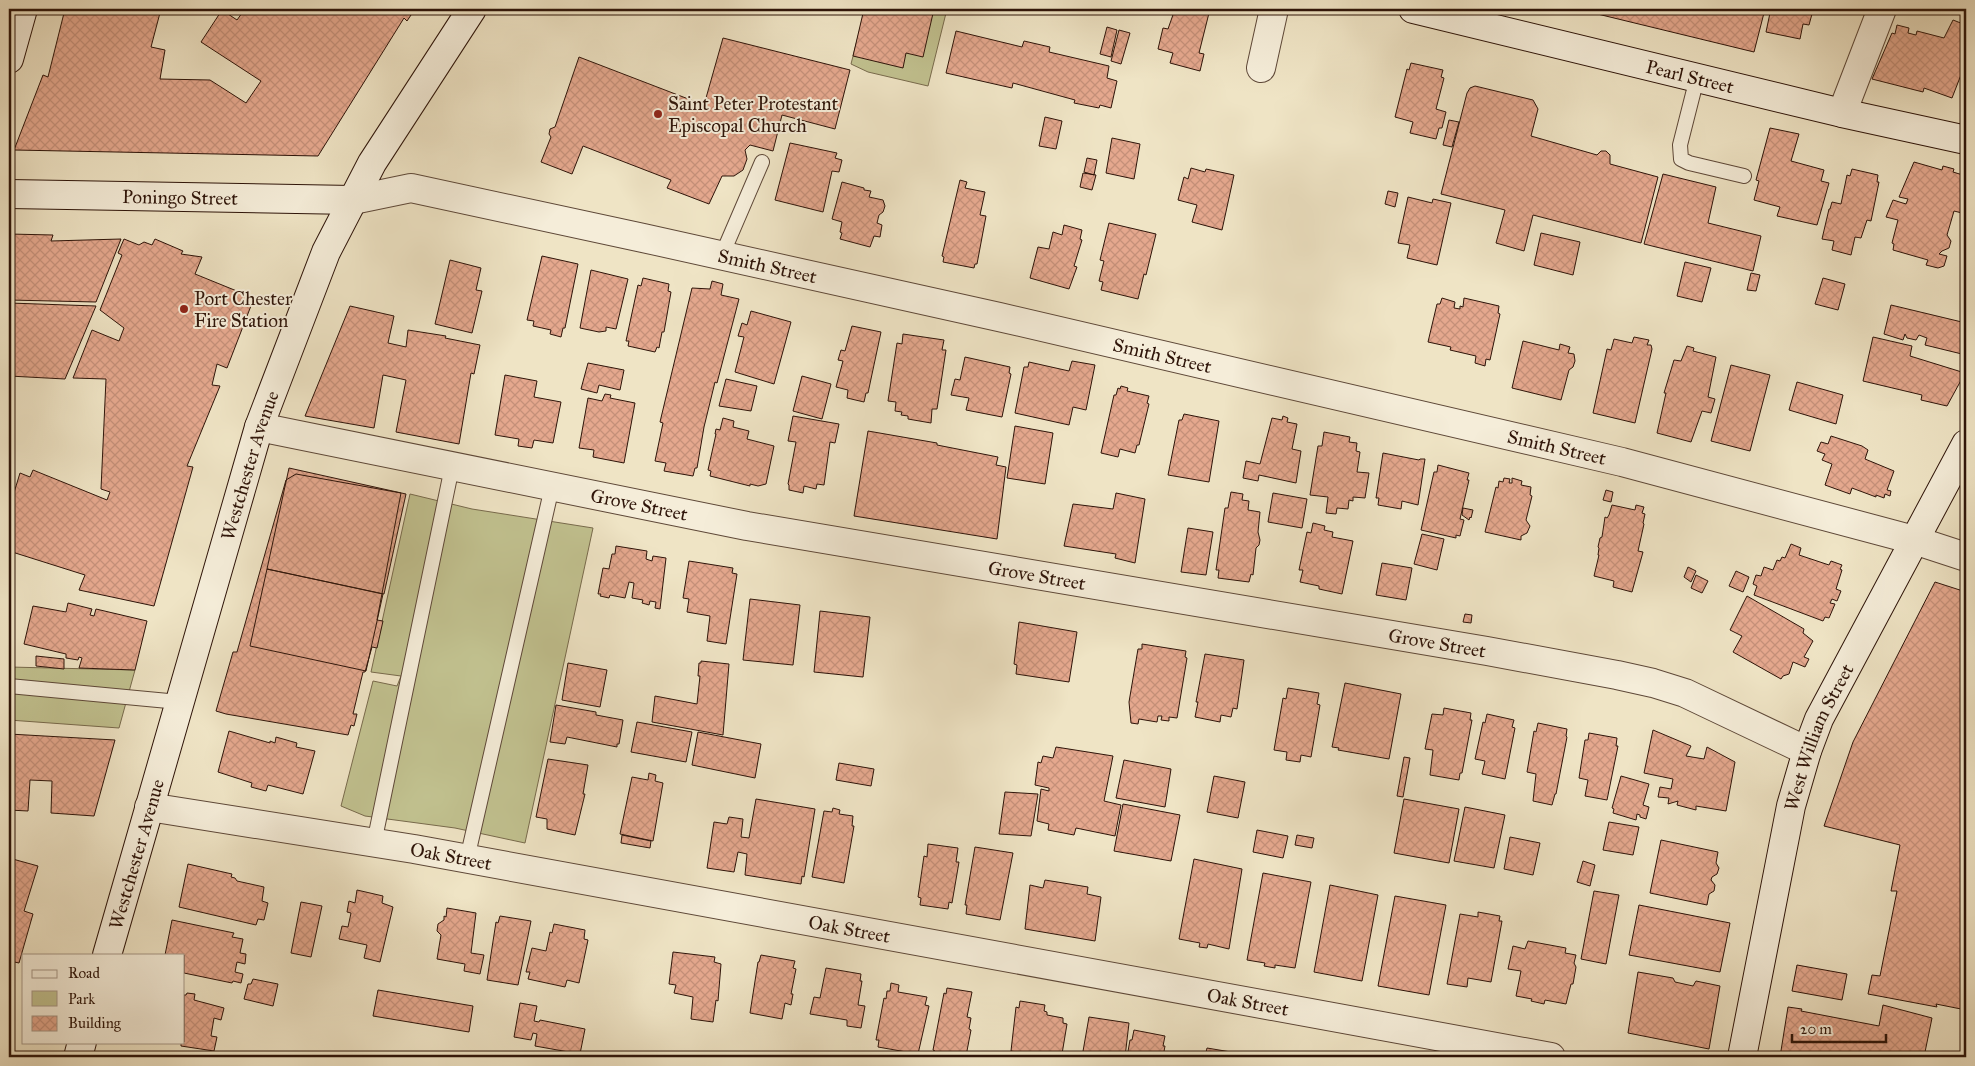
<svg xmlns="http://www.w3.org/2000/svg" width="1975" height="1066" font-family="'IM FELL Great Primer',serif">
  <defs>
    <pattern id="building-cross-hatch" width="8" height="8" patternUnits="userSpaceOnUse" patternTransform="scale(1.25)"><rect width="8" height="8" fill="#e5a88e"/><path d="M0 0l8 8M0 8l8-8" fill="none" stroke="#c59079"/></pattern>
  </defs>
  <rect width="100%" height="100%" fill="#efe4c5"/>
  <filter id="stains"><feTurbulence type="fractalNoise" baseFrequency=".004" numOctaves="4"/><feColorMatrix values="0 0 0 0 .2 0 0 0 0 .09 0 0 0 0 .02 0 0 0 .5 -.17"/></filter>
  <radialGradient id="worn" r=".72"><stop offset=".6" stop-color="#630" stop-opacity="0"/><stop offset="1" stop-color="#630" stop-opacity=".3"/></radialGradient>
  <!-- green -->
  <path fill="#c1c18f" stroke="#786a4c" d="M865,9H947L928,86L868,72L851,64Z
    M410,494L472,509L593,528L525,843L455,828L365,816L341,806L373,681L397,686L401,676L371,672Z
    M9,667L135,670L119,728L9,720Z"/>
  <!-- building -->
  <path fill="url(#building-cross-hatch)" stroke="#2e1409" d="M65,9H161L151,47L165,50L160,79L210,80L246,103L261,81L201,42L222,10L237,20L245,9H415L407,21L404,18L318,156L14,150L43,75L48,77Z
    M864,9H934L923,57L906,53L903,68L853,56Z
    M1175,9H1210L1199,53L1204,54L1200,71L1170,63L1173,53L1158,49L1163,28L1168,29Z
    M1577,9H1765L1754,52Z
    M1769,9H1812V14L1809,25L1803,24L1800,39L1766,32L1770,13H1768Z
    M1953,20L1966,25V62L1952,98L1924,88L1923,92L1872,79L1892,33L1895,34L1897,25L1909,28L1908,33L1916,35L1917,31L1944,38Z
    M1107,27L1117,30L1111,57L1100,54Z
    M1119,30L1130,33L1121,64L1111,61Z
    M956,31L1022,47L1024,41L1050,47L1049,52L1109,66L1107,78L1117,81L1111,108L1100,105L1099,108L1074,103L1075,100L1013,83L1012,88L946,73Z
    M723,38L850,70L835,129L782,115L773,151L750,145L745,150L747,159L743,170L734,176H722L709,204L667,188L671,180L583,146L572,174L541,162L551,137L549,134L550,129L555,127L579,57L704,105Z
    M1411,63L1443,70L1441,77L1444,78L1436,109L1446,112L1442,128H1439L1436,139L1410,133L1413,122L1395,117L1407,69L1409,70Z
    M1475,86L1533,100L1538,109L1531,136L1597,155L1601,151H1606L1610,155V164L1658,177L1641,243L1533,215L1524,251L1496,243L1505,210L1441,194L1467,93L1470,88Z
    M1045,117L1062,121L1056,149L1039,146Z
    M1449,120L1459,122L1452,147L1443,145Z
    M1770,128L1799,134L1791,161L1824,170L1821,181L1829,183L1817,225L1777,216L1780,207L1754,200L1759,181L1756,180Z
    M1112,138L1140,144L1134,179L1106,173Z
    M790,143L837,153L835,158L842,160L839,172L832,171L823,212L775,200Z
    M1087,158L1097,160L1094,175L1084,172Z
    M1914,162L1942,170L1943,166L1954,169L1953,172L1966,176V214L1954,211L1947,235L1951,241L1949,248L1942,251L1939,254L1947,256L1944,266L1938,268L1926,265L1928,260L1893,250L1894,244L1892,243L1898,220L1886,217L1893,200L1906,204L1908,199L1899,197Z
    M1191,168L1205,172L1206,169L1234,175L1222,230L1192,222L1197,205L1178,200L1184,177L1188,179Z
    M1852,169L1878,175L1877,182H1879L1871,221L1867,220L1861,238L1855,237L1851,255L1832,250L1834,241L1822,239L1829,209H1830L1832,202L1841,204L1847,175L1850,176Z
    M1083,173L1096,175L1092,190L1080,187Z
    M1663,174L1716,187L1708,223L1761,236L1753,271L1644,244Z
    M960,180L967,182L965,188L985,192L980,215L986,216L977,264H975L974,268L943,262L944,257L942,256Z
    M842,182L864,188V190L871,191L869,197L883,200L885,206L883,212L879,215L877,223L882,225L880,237L874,236L870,247L840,239L842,233L840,232L842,222L832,219Z
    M1388,191L1398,193L1395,207L1385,204Z
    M1408,197L1432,203L1433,199L1451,203L1437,265L1407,258L1410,245L1398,243Z
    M1109,223L1156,234L1146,275L1144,274L1138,299L1101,290L1103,282L1099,281L1104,261L1100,260Z
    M1064,225L1082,230L1080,239L1082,240L1074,266L1077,267L1069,289L1030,278L1038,247L1049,249L1053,232L1062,235Z
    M1541,233L1580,242L1573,275L1534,265Z
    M9,234L53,235L51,241L121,239L96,302L9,300Z
    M124,239L139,245L144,242L152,245L155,239L183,251L181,254L202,257L195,274L254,298L227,368L217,364L212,385L220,386L187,466L193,467L154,606L79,590L85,575L9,551V509L20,473L30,477L33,470L107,500L110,492L101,489L106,379L73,378L92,330L119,341L124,328L100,310L122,255L118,253Z
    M542,256L578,264L565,328H563L561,337L550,334L551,330L533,326L534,321L527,320Z
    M450,260L481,268L476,290L482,291L472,333L435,324Z
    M1685,262L1711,268L1702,302L1677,296Z
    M591,270L628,279L616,329L606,327V331L599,332L580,328Z
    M1751,273L1760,275L1756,291L1747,290Z
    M643,278L669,284L668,291L671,292L664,332H662L659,348L657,347L655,352L628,346L629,341H626L638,285L641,286Z
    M1823,278L1845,284L1838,310L1815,304Z
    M712,281L723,284L721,295L739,299L717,383L715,382L704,427L697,468H695L693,476L664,471L666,463L655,461L663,423L660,422L692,288L710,289Z
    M1442,298L1455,302L1454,308L1460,309V306L1463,307L1464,298L1499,306L1498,313L1500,314L1490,360L1486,359L1485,366L1475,363L1476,356L1450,350L1451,347L1428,342L1437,304H1440Z
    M9,303L96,306L65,379L9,376Z
    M1891,305L1966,323V355L1925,345L1927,338L1919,335L1916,340L1907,338L1905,334L1903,340L1884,334Z
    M350,306L394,316L388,343L406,347L408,330L446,336L445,338L480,345L474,374L471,373L459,444L396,432L406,380L383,375L374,428L305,416Z
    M751,311L791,322L774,384L735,372L744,337L738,336L742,323L747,325Z
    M852,326L881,332L868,393H866L864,402L847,398L848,390L836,387L843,361L838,360L841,350L845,351Z
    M903,334L944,340L942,350H946L937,409H932L931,423L908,419V416L901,415L902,412L895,411L896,402L888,401L897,343L902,344Z
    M1634,337L1649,340L1647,345H1651L1652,349L1635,423L1593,413L1607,349L1611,350L1614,339L1632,343Z
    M1873,337L1912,346L1910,356L1965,373L1947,406L1921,400L1922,395L1863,381Z
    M1523,341L1559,350L1560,344L1570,347L1568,353L1574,354L1575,361L1573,367L1569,370L1561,400L1512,388Z
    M1687,346L1694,348L1693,351L1716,357L1708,397L1715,399L1711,413L1702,411L1691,442L1657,433L1666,393H1664L1674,360L1681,361Z
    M965,357L1010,367L1009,373L1011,374L1002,417L966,410L969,398L951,395L955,379L960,380Z
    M1072,361L1095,365L1086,410L1073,407L1069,425L1015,413L1024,367H1028L1029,362L1069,371Z
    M588,363L624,370L620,390L599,385L597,393L581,389Z
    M1731,365L1770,375L1750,451L1711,441Z
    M505,375L537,381L534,397L561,402L553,443L534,440L532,448L518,446L519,439L495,435Z
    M802,376L831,384L822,419L793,411Z
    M726,379L757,386L751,411L719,406Z
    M1797,382L1843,395L1836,424L1789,410Z
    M1121,386L1128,388L1127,391L1149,396L1147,403L1149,404L1139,445H1137L1135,453L1120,449L1118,457L1101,453L1114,395H1116L1118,388L1120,389Z
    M605,394L611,395L610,398L635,403L624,463L593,457L594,450L579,448L588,398L602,401Z
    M1184,414L1219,421L1209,482L1168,475L1179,420H1182Z
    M793,416L839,424L835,443L830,442L824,485L817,484L816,489L804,486L803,493L789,490V485L788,484L796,442L788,441Z
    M1283,416L1288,418L1287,422L1297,424L1292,449L1301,451L1296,483L1259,475L1258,481L1243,478L1246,461L1260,464L1272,418L1282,420Z
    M723,418L734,421L733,427L749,431L747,439L774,446L766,484L758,486L750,484V486L710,476L711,471L708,470L716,434H715L716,429L720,430Z
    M1015,426L1053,433L1045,484L1007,478Z
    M868,431L937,443V445L998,457L996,465L1006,467L997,539L854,516Z
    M1324,432L1350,437L1349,442L1357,443L1356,451L1360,452L1357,472L1369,473L1365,498L1353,497V501L1349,500L1348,509L1337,508L1336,514L1326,513L1328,497L1310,495L1318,446H1322Z
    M1831,436L1862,446L1868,450L1865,459L1894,471L1887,490L1891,491L1890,496L1885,494L1884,498L1876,495V497L1852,488L1850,494L1825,485L1832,464L1822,460L1825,454L1817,451L1821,442L1828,444Z
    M1383,453L1419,460L1420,459H1425L1418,505L1402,501L1401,509L1378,505L1379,498H1376Z
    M1438,465L1469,473L1467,480H1469L1460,519L1464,520L1460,536L1456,535V538L1421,530L1434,472H1437Z
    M289,468L406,494L384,594L267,569Z
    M296,474L401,493L377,620L383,621L377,648L372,647L365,672H363L353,714H357L354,726L351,725L348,735L226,714L216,711L233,652H237L286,480Z
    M1504,478L1510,479L1509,483H1512V478L1522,481L1521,485L1531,487L1530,495L1532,496L1526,520L1530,526L1527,533L1521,536V540L1485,532L1496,487L1498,488L1499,481L1503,482Z
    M1606,490L1613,492L1611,502L1603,500Z
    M1231,492L1243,494L1242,500L1249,501L1248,510L1260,512L1258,532L1260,540L1259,545L1256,548L1253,575L1251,574L1249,582L1218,578L1219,570H1216L1225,508H1228Z
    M1116,493L1145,499L1135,563L1115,558L1116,554L1064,546L1073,504L1113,509Z
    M1273,493L1307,499L1302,528L1268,522Z
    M1612,505L1635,510L1636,505L1644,507L1642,513L1645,514L1643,523L1644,524L1638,551L1643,552L1632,592L1613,587L1614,581L1594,576L1599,555H1598L1599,548L1598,547L1600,538L1602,537L1605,517L1607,518L1609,515Z
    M1463,508L1473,510L1471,518L1470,517L1469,520L1462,515Z
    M1313,523L1325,526L1324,530L1333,532L1332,537L1353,541L1342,594L1319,589V586L1300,582L1303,570H1299L1307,532L1311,533Z
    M1188,528L1213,532L1206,575L1181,572Z
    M1422,534L1444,539L1437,570L1414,564Z
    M1791,544L1801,548L1799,555L1829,565L1831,561L1842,565L1840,569L1842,570L1836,589L1841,591L1837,601L1832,599L1830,603L1835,604L1829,618L1825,617L1823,621L1754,595L1757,586L1753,584L1756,575L1761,576L1764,567L1773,570L1777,560L1780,561L1782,557L1785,558Z
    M616,546L647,551L646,559L652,561L653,556L666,558L660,609L655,608L656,602L650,601L649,605L642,603L643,600L632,598L634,583L629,582L625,598L610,595L609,598L600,596L601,594H598L603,568L609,569L612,554H615Z
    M689,561L733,568L732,573L737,574L726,644L707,641L710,616L687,612L689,599L683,598Z
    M1382,563L1412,568L1406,600L1376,595Z
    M1688,567L1696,571L1691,582L1684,577Z
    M267,569L383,594L366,671L250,646Z
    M1736,571L1749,577L1743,592L1729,586Z
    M1696,575L1708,581L1702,593L1691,588Z
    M1935,582L1966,592V1010L1936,1004L1937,1007L1868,994L1872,975L1880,976L1897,891H1891L1900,845L1824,826L1853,742Z
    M1747,596L1804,629L1803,633L1813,641L1804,657L1809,659L1805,667L1793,662L1789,674L1783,676L1781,679L1733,652L1742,636L1730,630Z
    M750,599L800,605L793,665L743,660Z
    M68,603L92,609L90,615L94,616L96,609L147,621L135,670L79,668L82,658L79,657L78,660L66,658V654L24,644L33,606L66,612Z
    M820,611L870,617L863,677L814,672Z
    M1465,614L1472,615L1471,623L1463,622Z
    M1019,622L1077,632L1069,682L1016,674L1017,665L1014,664Z
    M1142,644L1186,651L1185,657L1187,658L1177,718L1169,717V721L1161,720L1162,716H1158L1157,722L1139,719L1138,724L1131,723L1129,702L1138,649H1142Z
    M1205,654L1244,660L1237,709L1233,708L1231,717L1221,715L1220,722L1195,717L1198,702H1196Z
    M36,656L64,659V669L36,666Z
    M701,661L729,664L723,735L652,722L655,696L697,704L700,676H698L699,663H701Z
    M568,663L607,670L600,707L562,700Z
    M1345,683L1401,694L1389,759L1338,750L1339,748L1332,747Z
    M1288,688L1319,693L1317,704L1320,705L1311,757L1301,755L1300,762L1286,760L1287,752L1274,750L1283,698L1286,699Z
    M556,705L596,712V715L623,720L619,744H617V747L567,737L565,744L550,742Z
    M1444,708L1471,713L1470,720H1472L1462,773H1460L1459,780L1430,775L1433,750L1425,749L1432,714L1443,715Z
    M1487,714L1514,720L1512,727L1515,728L1505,779L1482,774L1485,761L1475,759L1483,722L1485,723Z
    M637,722L692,732L686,762L631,752Z
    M1538,723L1567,729L1566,736L1567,737L1556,794H1555L1552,805L1533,801L1536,774L1527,772L1534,731L1536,732Z
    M1653,730L1691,746L1686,756L1704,759L1707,747L1735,762L1726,811L1696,806V810L1677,805L1678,801L1668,804L1669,798L1658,797L1660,787L1671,789L1673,779L1644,773Z
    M229,731L270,743V741L275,743L276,737L297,743L296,747L315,751L303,794L268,785L266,791L251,787L252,783L218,772Z
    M698,732L761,744L755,778L692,765Z
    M1589,733L1617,738L1616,746H1618L1607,800L1585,796L1588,780L1579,778L1585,740H1588Z
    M9,734L115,740L94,816L51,813L52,781L30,780L28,811L9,810Z
    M1056,747L1113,756L1104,801L1121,805L1115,836L1076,828L1074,835L1048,830L1049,824L1037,821L1041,789L1049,791V788L1035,785L1038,762L1041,763L1043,756L1053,758Z
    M1404,757L1410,758L1403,797L1397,796Z
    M548,759L588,765L583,794H585L575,835L547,829V819L536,817Z
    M1124,760L1171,769L1165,807L1116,798Z
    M839,763L874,769L871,786L836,780Z
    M649,773L656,775L655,781L663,783L653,841L620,834L632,777L648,780Z
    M1214,776L1245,782L1238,818L1207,812Z
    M1621,776L1649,784L1643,805L1649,807L1646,819L1640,817V815L1637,814L1636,820L1613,813L1614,809L1612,808Z
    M1005,792L1038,794L1031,836L999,834Z
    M756,799L815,809L804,877L802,876L801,884L745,875L747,854L738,852L734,872L707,868L714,822L727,824L729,817L743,819L741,837L749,838Z
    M1404,799L1459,809L1449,863L1394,853Z
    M1123,804L1180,815L1171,861L1114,851Z
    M1465,807L1505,815L1494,868L1454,861Z
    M833,808L840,810L839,814L853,816L852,826H854L844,883L812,877L824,811L832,812Z
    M1609,822L1639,827L1633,855L1603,850Z
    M1257,830L1288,836L1283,858L1253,852Z
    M622,835L651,841L650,848L621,843Z
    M1297,835L1314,838L1312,848L1295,845Z
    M1510,837L1540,843L1533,875L1504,869Z
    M1661,840L1718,852L1716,863L1719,868L1717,874L1712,877L1711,880L1715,885L1714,891L1709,894L1707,905L1650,893Z
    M928,844L958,848L956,862H959L952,903L949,902L948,909L920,905L921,898L918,897L924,856L927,857Z
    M975,847L1013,853L1000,920L966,914L967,905H965Z
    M9,858L38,866L24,911L33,914L19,963L10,961L9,964Z
    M1194,859L1242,869L1229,949L1208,944L1207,948L1199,947L1200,943L1179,939Z
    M1583,861L1595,865L1590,886L1577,882Z
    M188,864L232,874L231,877L235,878L237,881L264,887L262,901L268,903L264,920L258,919L256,925L179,907Z
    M1263,873L1311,882L1295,968L1275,965V968L1264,966L1265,963L1247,960Z
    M1045,880L1088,887L1087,894L1101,897L1095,941L1025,929L1030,885L1043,888Z
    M1330,885L1378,895L1362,981L1314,972Z
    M357,890L383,896L382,903L393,907L380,962L364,958L367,945L339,939L342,926L348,927L351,913L347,912L349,901L355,903Z
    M1594,891L1619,895L1606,964L1581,959Z
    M1395,896L1446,905L1429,995L1378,986Z
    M301,902L322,906L311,957L291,953Z
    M1639,905L1730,923L1720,972L1629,955Z
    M447,908L476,913L471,953L484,955L480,974L464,971L465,964L437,959L441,935L437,931L438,924L444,920V916L446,917Z
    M1478,912L1500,916L1499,921H1502L1491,982L1468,978L1467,987L1447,984L1460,914L1478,917Z
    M500,916L531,921L518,985L487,980L496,922L498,923Z
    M172,920L234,933L232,937L243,939L240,953L246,954L245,964L237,962L235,972L243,974L241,983L233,981L232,983L184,973V955H165Z
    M554,924L585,930L584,939L588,940L579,983L567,980L565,987L528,979L530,972H526L532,948L546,951L550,932L552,933Z
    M1528,941L1566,948L1565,953L1576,955L1574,963L1576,967L1573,984H1571L1566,1004L1545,1000L1544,1004L1531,1001L1532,999L1516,996L1521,971L1508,969L1513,946L1525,949Z
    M673,952L715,957L714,962L721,964L718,1001L716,1000L713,1022L691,1019L693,997L674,993L676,985L669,984Z
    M761,955L795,961L793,968L796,969L791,994H793L791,1005L785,1003L782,1019L750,1013L758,962H759Z
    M1797,965L1847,974L1842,1000L1792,991Z
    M826,968L861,974L860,981H862L858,1005L865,1006L861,1028L847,1026V1020L810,1014L814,997L820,998Z
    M1638,972L1673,978L1675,982L1693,986L1696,981L1720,986L1709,1049L1628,1033Z
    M253,979L278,984L273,1006L244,999L248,984H251Z
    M891,983L899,985L898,992L927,997L925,1005L929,1006L918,1054L878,1047L879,1040H876L884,998L886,999L887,991H890Z
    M947,988L972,992L967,1017L971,1018L969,1029L971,1030L966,1056L964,1057H934L935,1051L933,1050L944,993L946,994Z
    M378,990L473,1006L469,1032L373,1016Z
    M187,993L195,994L194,1000L224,1008L221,1020L214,1018L211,1036L217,1037L214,1051L181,1046V1042H184V995H186Z
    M1020,1001L1045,1005L1044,1011L1047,1012V1015L1063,1018V1023L1067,1024L1062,1054L1059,1053V1057H1029V1054L1011,1051L1016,1007L1019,1008Z
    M520,1003L537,1006L534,1021L539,1022L540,1020L585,1029L580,1054L535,1046L537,1034L533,1033L531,1040L514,1037Z
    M1883,1005L1932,1018L1924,1057H1780L1788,1007L1802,1009L1801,1011L1879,1026Z
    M1089,1017L1129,1023L1125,1057H1082Z
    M1134,1030L1165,1036L1163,1046H1165L1163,1057H1127L1130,1040H1132Z
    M1207,1048L1261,1057H1205Z"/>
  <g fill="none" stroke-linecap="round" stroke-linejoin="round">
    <!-- lane casing -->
    <g stroke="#5e4838" stroke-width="16">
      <path id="lane" d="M1697,78L1680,145L1681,159L1689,163L1744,176
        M722,255L762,162
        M9,686L179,702
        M374,843L452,467
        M467,859L552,487"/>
    </g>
    <!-- street casing -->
    <g stroke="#5e4838" stroke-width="30">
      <g id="street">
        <path d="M1261,68L1274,9"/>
        <path d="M1842,113L1882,9"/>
        <path id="s1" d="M353,200L411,188L643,238L999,317L1622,462L1914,540L1966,557"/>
        <path id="s2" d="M259,427L747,526L1487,651L1617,675L1653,683L1685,693L1807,751"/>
        <path id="s3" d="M149,807L414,849L1551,1057"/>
      </g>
    </g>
    <!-- secondary casing -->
    <g stroke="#2e1409" stroke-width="30">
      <g id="secondary">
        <path id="s4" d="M1413,9L1842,113L1966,140"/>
        <path d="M9,59L23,9"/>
        <path id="s5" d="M9,194L353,200"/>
        <path id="s6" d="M107,955L259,427L326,252L372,163L472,9"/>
        <path d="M78,1057L82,1042"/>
        <path id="s7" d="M1742,1057L1791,806L1807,751L1819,719L1966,444"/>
      </g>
    </g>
    <!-- lane -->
    <use href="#lane" stroke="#f5edd9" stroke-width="14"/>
    <!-- street -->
    <use href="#street" stroke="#f5edd9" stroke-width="28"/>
    <!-- secondary -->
    <use href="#secondary" stroke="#f5edd9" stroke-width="28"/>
  </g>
  <!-- markers -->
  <g fill="#8f2418" stroke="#f5edd9" stroke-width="2">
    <circle cx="658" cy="114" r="5"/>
    <circle cx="184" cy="309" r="5"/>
  </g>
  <g text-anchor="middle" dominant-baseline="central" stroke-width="4" stroke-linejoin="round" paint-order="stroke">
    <!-- street labels -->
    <g font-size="19" fill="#2e1409" stroke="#f5edd9">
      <text stroke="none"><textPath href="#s4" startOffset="285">Pearl Street</textPath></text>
      <text stroke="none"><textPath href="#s5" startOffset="171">Poningo Street</textPath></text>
      <text stroke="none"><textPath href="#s1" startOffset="424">Smith Street</textPath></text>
      <text stroke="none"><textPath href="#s1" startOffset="829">Smith Street</textPath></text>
      <text stroke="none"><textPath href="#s1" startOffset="1234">Smith Street</textPath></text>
      <text stroke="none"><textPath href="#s6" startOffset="510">Westchester Avenue</textPath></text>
      <text stroke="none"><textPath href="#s2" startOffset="388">Grove Street</textPath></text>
      <text stroke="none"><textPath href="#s2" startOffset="792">Grove Street</textPath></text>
      <text stroke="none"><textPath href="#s2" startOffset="1198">Grove Street</textPath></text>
      <text stroke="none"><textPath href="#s7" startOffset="330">West William Street</textPath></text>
      <text stroke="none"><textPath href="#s6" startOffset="105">Westchester Avenue</textPath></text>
      <text stroke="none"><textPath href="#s3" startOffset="306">Oak Street</textPath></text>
      <text stroke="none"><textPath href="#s3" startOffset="711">Oak Street</textPath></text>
      <text stroke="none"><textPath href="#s3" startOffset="1116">Oak Street</textPath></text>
    </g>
    <!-- poi labels -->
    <g font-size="19" fill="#2e1409" stroke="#f5edd9" text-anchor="start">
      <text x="668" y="103">Saint Peter Protestant<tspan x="668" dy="22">Episcopal Church</tspan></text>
      <text x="194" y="298">Port Chester<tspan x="194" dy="22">Fire Station</tspan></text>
    </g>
  </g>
  <!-- margin -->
  <rect width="1975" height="1066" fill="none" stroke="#efe4c5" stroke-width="30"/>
  <rect x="10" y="10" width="1955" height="1046" fill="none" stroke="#2e1409" stroke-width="2.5"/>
  <rect x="15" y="15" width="1945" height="1036" fill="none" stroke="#2e1409"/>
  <!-- legend -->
  <rect x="22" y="954" width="162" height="90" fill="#f5edd9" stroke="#a59686"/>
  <rect x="32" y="970" width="25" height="8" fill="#f5edd9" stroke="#a59686"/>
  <text x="68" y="978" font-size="15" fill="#2e1409">Road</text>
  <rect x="32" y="991" width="25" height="15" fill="#c1c18f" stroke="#a59686"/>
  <text x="68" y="1004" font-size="15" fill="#2e1409">Park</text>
  <rect x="32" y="1016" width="25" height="15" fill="url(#building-cross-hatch)" stroke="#a59686"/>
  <text x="68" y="1028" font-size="15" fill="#2e1409">Building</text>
  <!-- scale -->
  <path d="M1792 1034v8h94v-8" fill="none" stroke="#2e1409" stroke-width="2.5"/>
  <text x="1800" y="1034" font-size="15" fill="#2e1409" stroke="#f5edd9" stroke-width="4" paint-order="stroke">20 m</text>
  <rect width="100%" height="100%" filter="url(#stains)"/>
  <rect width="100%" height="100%" fill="url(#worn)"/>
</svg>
